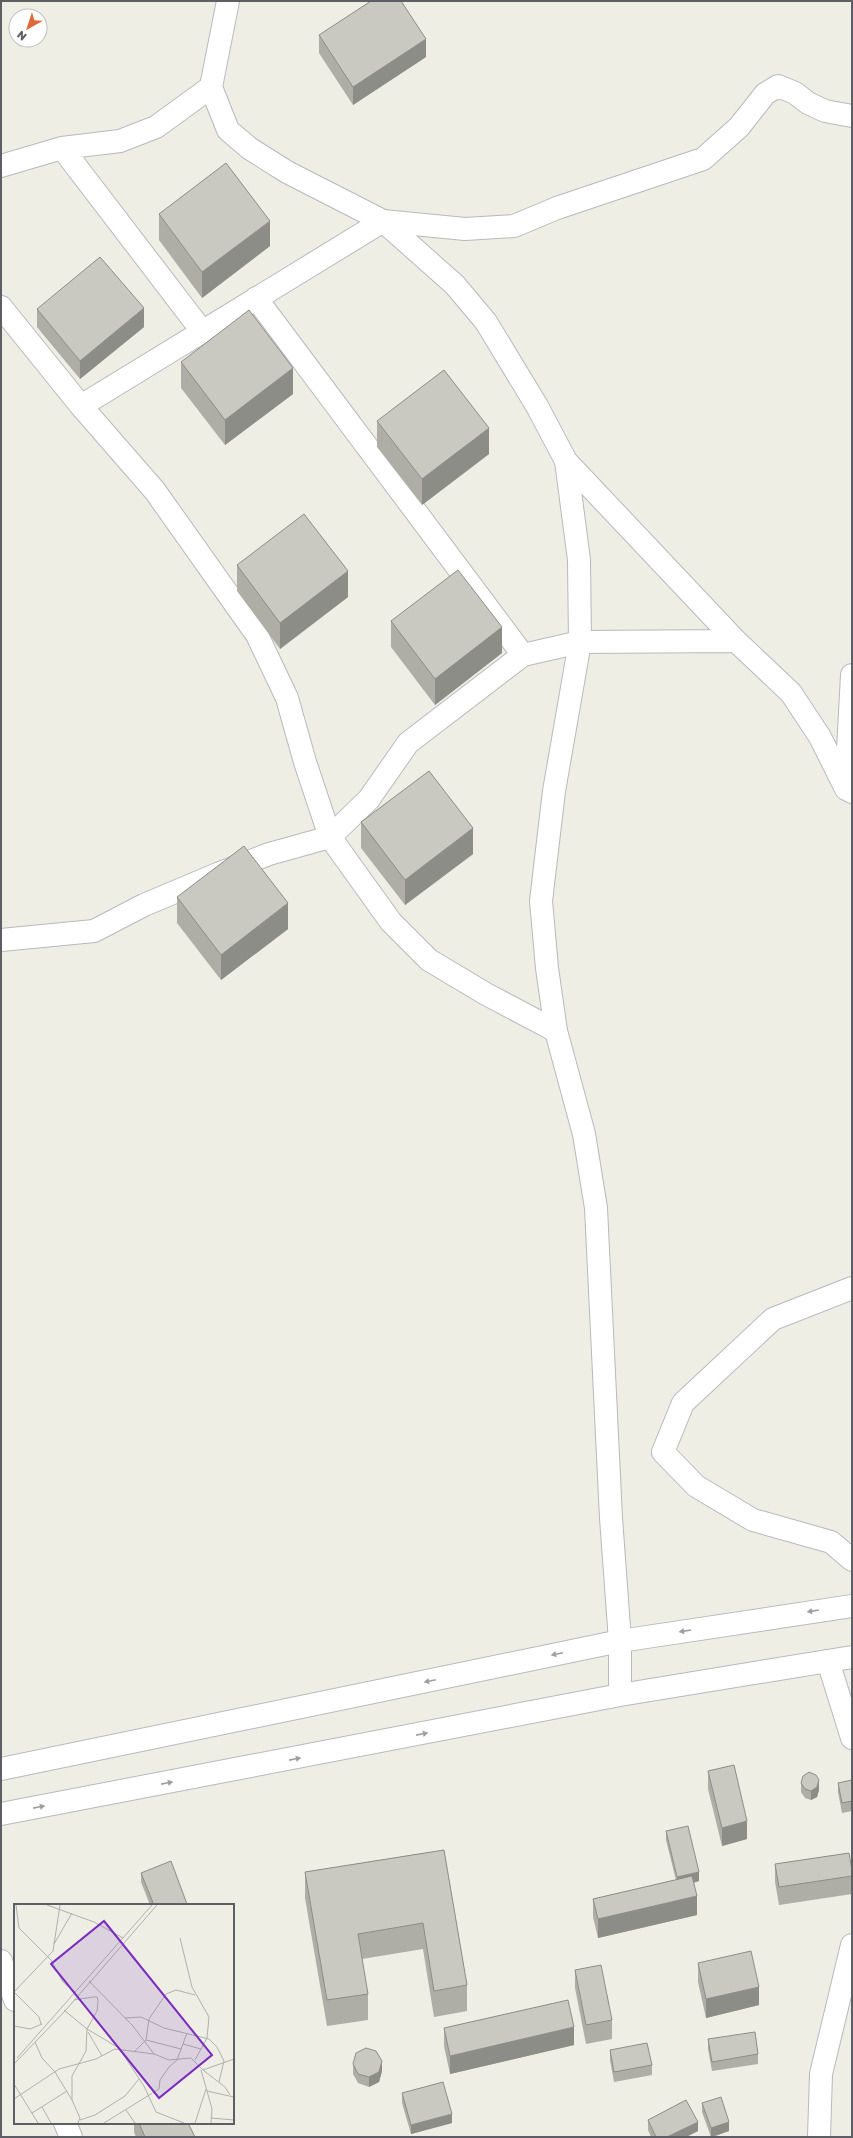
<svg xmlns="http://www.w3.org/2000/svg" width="853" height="2138" font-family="'Golos Text',sans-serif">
  <rect width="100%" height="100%" fill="#eeeee5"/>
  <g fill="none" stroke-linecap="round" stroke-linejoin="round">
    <!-- minor casing -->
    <g stroke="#b7b9be" stroke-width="24">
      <path id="minor" d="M62,148L202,331
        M1,166L62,148L120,141L156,127L211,87
        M256,298L523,655
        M1,307L81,406L155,491L257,635L287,698L305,762L330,837L391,922L429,960L486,994L556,1031
        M81,406L383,221L465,229L514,226L557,208L703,159L739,127L765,94L778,86L795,93L808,103L825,111L852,116
        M566,461L736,641L791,693L820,737L846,789L852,792
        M846,787L852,675
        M1,940L94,931L144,905L220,873L269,854L330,837L369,799L408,743L523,655L580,642L736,641
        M852,1288L773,1319L683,1403L663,1452L696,1486L753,1520L831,1542L852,1560
        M828,1661L852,1738
        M1,1961L15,2000
        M65,2123L71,2137
        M819,2137L821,2074L852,1945"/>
    </g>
    <!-- tertiary casing -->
    <g stroke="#b7b9be" stroke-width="24">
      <path id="tertiary" d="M228,1L211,87L228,130L249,148L287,172L383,221L455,285L486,322L537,406L566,461L579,560L580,642L554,791L541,901L547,968L556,1031L584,1134L596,1208L611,1518L620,1641V1695
        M1,1769L620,1641L852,1606
        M1,1814L620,1695L852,1657"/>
    </g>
    <!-- minor -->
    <use href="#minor" stroke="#fff" stroke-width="22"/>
    <!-- tertiary -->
    <use href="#tertiary" stroke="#fff" stroke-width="22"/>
  </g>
  <!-- wall -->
  <path fill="#aeada6" d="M319,35L426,57L353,105L319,53Z
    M159,214L270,246L202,298L159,240Z
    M37,309L144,327L80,379L37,327Z
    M181,362L293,394L225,445L181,388Z
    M377,421L489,454L422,505L377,447Z
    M237,565L348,597L280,649L237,591Z
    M391,621L502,653L435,705L391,647Z
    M361,822L473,854L405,905L361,848Z
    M177,897L288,929L221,980L177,923Z
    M708,1771L747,1839L722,1846L708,1789Z
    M852,1780V1811L842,1813L838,1792V1783Z
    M801,1783L819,1790L817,1797L811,1800L805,1798L801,1792Z
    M666,1831L699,1881L694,1883L697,1915L598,1938L593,1917V1899L676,1880L666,1840Z
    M444,1850L467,1985V2011L434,2017L423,1949L362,1959L368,1994V2020L327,2026L305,1898V1872Z
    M775,1864L852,1870V1894L779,1905L775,1882Z
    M141,1873L187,1905H150L141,1882Z
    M698,1963L759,2005L706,2018L698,1982Z
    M575,1970L612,2020V2039L586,2044L575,1988Z
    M444,2028L574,2045L450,2074L444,2046Z
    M708,2039L758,2054V2064L712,2071L708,2049Z
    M610,2050L652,2065V2075L614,2082L610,2060Z
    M353,2064L382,2071L379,2082L369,2087L358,2083L353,2074Z
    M402,2093L452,2123L411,2134L402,2103Z
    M702,2103L729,2131L713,2137H711L702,2112Z
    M648,2120L698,2131L686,2137H651L648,2130Z
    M134,2123H188L195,2137H136L134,2132Z"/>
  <!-- shaded-wall -->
  <path fill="#8d8d87" d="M426,39V57L353,105V87Z
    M270,221V246L202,298V272Z
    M144,308V327L80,379V361Z
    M293,368V394L225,445V420Z
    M489,428V454L422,505V479Z
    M348,571V597L280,649V623Z
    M502,627V653L435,705V679Z
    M473,828V854L405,905V880Z
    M288,903V929L221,980V955Z
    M819,1780V1790L817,1797L811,1800V1791Z
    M747,1821V1839L722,1846V1828Z
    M699,1872V1881L677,1886V1877Z
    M697,1896V1915L598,1938V1919Z
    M759,1987V2005L706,2018V1999Z
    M574,2027V2045L450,2074V2056Z
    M382,2061V2071L379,2082L369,2087V2077Z
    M452,2114V2123L411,2134V2125Z
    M698,2122V2131L686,2137H667Z
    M729,2122V2131L711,2137V2128Z"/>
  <!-- building -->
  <path fill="#cac9c1" stroke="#8d8d87" d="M371,1H401L426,39L353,87L319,35Z
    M226,163L270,221L202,272L159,214Z
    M100,257L144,308L80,361L37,309Z
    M249,310L293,368L225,420L181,362Z
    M444,370L489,428L422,479L377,421Z
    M304,514L348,571L280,623L237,565Z
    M458,570L502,627L435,679L391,621Z
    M429,771L473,828L405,880L361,822Z
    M244,846L288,903L221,955L177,897Z
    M734,1765L747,1821L722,1828L708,1771Z
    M809,1772L816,1775L819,1780L817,1787L811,1791L805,1789L801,1783L803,1776Z
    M852,1780V1801L842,1803L838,1783Z
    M688,1826L699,1872L677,1877L666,1831Z
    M444,1850L467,1985L434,1991L423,1923L358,1934L368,1994L327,2000L305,1872Z
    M849,1853L852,1870V1876L779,1887L775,1864Z
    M171,1861L187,1904L185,1905H154L141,1873Z
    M692,1876L697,1896L598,1919L593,1899Z
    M751,1951L759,1987L706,1999L698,1963Z
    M601,1965L612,2020L586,2025L575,1970Z
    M568,2000L574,2027L450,2056L444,2028Z
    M755,2032L758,2054L712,2062L708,2039Z
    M647,2043L652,2065L614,2072L610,2050Z
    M366,2048L376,2051L382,2061L379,2072L369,2077L358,2074L353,2064L356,2053Z
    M443,2082L452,2114L411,2125L402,2093Z
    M721,2097L729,2122L711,2128L702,2103Z
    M686,2100L698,2122L667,2137H656L648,2120Z
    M139,2123H188L195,2137H145Z"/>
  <!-- one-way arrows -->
  <defs><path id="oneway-solid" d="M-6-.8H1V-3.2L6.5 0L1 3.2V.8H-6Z"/></defs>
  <g fill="#9e9fa3">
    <use href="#oneway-solid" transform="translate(813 1611) rotate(171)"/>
    <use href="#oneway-solid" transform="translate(685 1631) rotate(171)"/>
    <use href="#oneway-solid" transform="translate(557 1654) rotate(168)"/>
    <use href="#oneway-solid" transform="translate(430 1681) rotate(168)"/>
    <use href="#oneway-solid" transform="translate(422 1734) rotate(-11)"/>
    <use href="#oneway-solid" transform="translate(295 1759) rotate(-11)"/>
    <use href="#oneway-solid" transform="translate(167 1783) rotate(-11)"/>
    <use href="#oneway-solid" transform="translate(39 1807) rotate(-11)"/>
  </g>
  <!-- overview -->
  <g transform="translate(14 1904)">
    <rect width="220" height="220" fill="#eeeee5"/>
    <path fill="none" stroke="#b0b1ae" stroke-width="1" d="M2,1L5,24L37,56L49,78L62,89M33,1L80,18L109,34M166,34L178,83L195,113L193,134L181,156M40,40L58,9M75,77L119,122L140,150L155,156L177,154L189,166L220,155M0,88L39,47L46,1M0,88L25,113L27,120M50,106L73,125L105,144L130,182L142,208L170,219M111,114L127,113L150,124L195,135L203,143L210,157L205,178M0,122L16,125L28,120M74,128L88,152M132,136L167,145M21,138L28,154L41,168L58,196L66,214L64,219M169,140L187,145M120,148L132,136L135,115L152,90L162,86L181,91M3,154L138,1M0,160L51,107L143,1M187,166L193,187L220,193M189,166L211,183L216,191M0,180L24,219M193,187L198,205L197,219M0,195L45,165L82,155L101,145L140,150M58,196V172L72,147L73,125L83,107L84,97L83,93H79L60,96M28,203L37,219M112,206L121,219M18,209L53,187M197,214L220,216M66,216L81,211L111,192L125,175M90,219L145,185L146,176L155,163L163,156L173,129M181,219L192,185"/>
    <path fill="#7b2cbf" fill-opacity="0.15" stroke="#7b2cbf" stroke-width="2" d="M90,17L198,151L145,194L37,60Z"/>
    <rect width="220" height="220" fill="none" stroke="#5d5f65" stroke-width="2"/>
  </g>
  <!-- border -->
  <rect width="853" height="2138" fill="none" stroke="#5d5f65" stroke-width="4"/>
  <!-- north arrow -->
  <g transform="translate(28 28) rotate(219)"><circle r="19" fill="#ffffff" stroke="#bebfc1"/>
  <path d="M0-3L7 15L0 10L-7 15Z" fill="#e16838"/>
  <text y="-6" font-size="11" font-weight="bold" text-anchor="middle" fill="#5d5f65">N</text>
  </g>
</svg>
